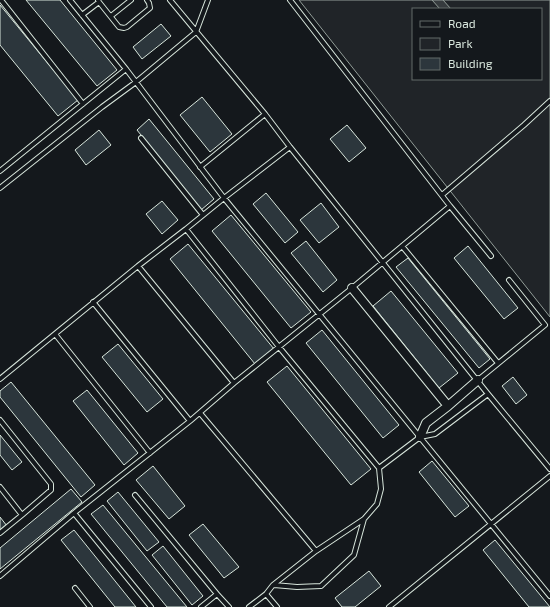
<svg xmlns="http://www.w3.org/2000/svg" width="550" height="607" font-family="'Exo 2',sans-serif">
  <rect width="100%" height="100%" fill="#14181c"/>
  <!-- green -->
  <path fill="#202428" stroke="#939e99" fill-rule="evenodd" d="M299,0H550V317ZM413,9H541V79H413Z"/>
  <!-- water -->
  <path fill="#363b3e" stroke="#939e99" d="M432,0H443L451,9H440Z"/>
  <!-- building -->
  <path fill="#2c363c" stroke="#d8e6dc" d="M26,0H60L117,70L97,86Z
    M0,5L78,100L58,116L0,45Z
    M161,24L171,36L142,59L133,47Z
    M202,97L232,134L210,152L180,115Z
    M149,119L214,199L201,210L137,130Z
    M347,125L366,148L349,162L330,139Z
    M99,130L111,145L86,165L75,150Z
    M266,193L298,232L285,243L253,204Z
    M162,201L178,220L162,234L146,214Z
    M321,203L339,227L319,243L300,220Z
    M231,215L311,312L291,328L212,231Z
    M306,241L337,280L323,292L291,253Z
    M188,244L274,349L255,364L170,259Z
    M468,246L518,308L504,319L454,258Z
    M408,258L490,359L479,368L396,267Z
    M391,291L458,373L439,388L373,306Z
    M322,330L399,425L383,438L306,343Z
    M118,344L163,399L147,412L102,357Z
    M287,366L371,469L351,485L267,382Z
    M513,377L527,395L516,404L502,386Z
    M11,382L95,485L81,497L0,397V391Z
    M87,390L138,453L124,465L73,401Z
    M0,435L22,462L12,470L0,455Z
    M432,461L469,506L455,517L419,472Z
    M153,466L185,506L169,519L136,480Z
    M71,489L82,502L0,569V548Z
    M118,492L159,542L147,551L107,501Z
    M103,505L187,607H167L91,514Z
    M0,517L7,526L0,531Z
    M203,524L239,567L224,578L189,535Z
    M74,530L136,607H115L61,540Z
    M495,540L550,607H529L483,550Z
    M163,546L203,596L192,605L152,555Z
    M369,571L381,586L355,607H342L335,598Z"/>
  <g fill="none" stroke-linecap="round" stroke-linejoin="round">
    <!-- service casing -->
    <g stroke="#d8e6dc" stroke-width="6">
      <path id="service" d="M1,0L83,104
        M70,0L126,69L224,198L550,596
        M170,0L265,114L290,147L488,394L550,469
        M99,2L119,27L124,28L127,27L150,8L149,3L147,0
        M82,15L99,2L98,0
        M111,16L131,0
        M141,138L203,215
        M200,167L265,114
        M0,171L126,69
        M0,188L102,107L136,82L196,32L208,0
        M442,195L524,125L550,101
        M450,206L491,256
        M186,229L279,347L379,468
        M402,246L498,363
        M138,266L234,383
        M93,302L190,421
        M55,334L150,453
        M0,379L138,266L186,229L224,198L290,147
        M478,380L545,325L509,280
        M200,413L316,551
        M0,420L51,484V490L22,515L0,487
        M135,495L217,594
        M74,513L151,607
        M0,533L22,515
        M0,576L74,513L190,421L234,383L352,288L450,206L290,0
        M274,585L297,587L321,586L354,555L364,519
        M75,588L90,607
        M266,594L277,607
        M201,607L217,594L229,607
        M249,607L266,594L273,585L316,551L364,519L377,504L381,489L379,468L420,437L435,434L488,394
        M389,607L550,476"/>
    </g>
    <!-- minor casing -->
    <g stroke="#d8e6dc" stroke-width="10">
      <path id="minor" d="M352,288L448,406
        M420,437L426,423L448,406L478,380"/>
    </g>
    <!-- service -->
    <use href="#service" stroke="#14181c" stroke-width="4"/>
    <!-- minor -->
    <use href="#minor" stroke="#14181c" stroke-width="8"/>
  </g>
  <!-- legend -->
  <rect x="412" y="8" width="130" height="72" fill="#14181c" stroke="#626a69"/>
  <rect x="420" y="21" width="20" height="6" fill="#14181c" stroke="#626a69"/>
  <text x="448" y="28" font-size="12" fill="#d8e6dc">Road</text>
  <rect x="420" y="38" width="20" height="12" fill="#202428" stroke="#626a69"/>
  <text x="448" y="48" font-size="12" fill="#d8e6dc">Park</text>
  <rect x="420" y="58" width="20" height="12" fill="#2c363c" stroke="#626a69"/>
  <text x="448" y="68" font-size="12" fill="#d8e6dc">Building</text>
</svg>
